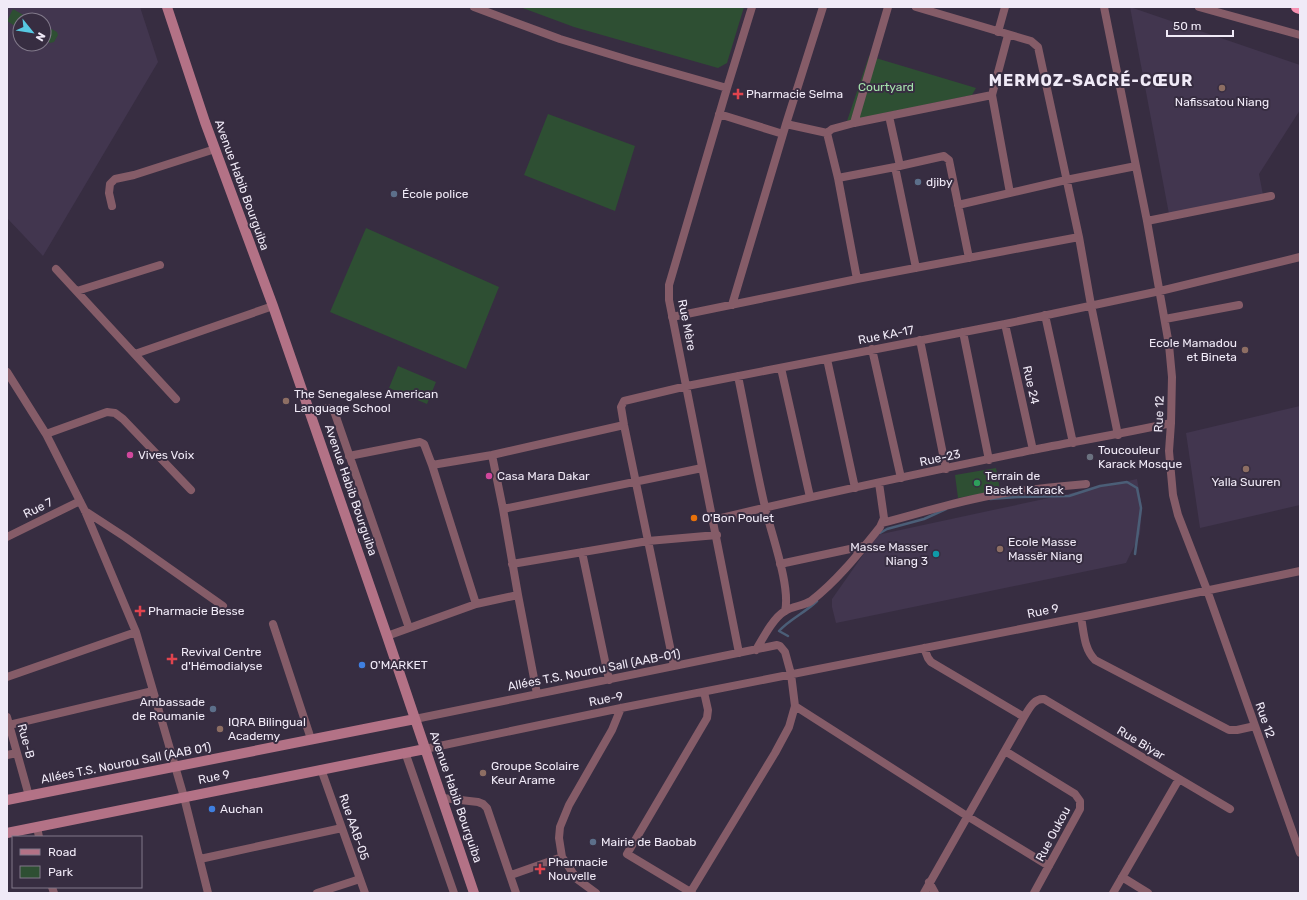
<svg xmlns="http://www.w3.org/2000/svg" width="1307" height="900" font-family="Rubik,sans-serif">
  <rect width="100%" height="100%" fill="#372d41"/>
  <!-- built -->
  <path fill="#42364f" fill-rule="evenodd" d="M7,7H140L158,62L43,256L7,218ZM20,20H44V44H20Z
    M1130,7L1300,65V110L1259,174L1263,195L1169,214Z
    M1300,406V505L1200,528L1186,433Z
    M1137,479L1142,507L1140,534L1126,563L836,623L832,607V599L877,535Z"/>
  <!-- green -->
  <path fill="#2e4f33" d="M520,7H744L727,63L718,68L574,27Z
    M13,9L32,20H20V29L7,21Z
    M44,26H46L57,32L58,35L54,42L50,43L44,39Z
    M869,56L976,88L972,95L847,121Z
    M548,114L635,146L615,211L524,175Z
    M366,228L499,287L466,369L330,312Z
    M398,366L436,382L427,404L389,388Z
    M996,468L1000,490L958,498L955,475Z"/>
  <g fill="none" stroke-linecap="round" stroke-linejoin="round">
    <!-- stream -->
    <path stroke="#4b5e77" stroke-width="2.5" d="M990,499L1017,497L1069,496L1100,486L1127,482L1137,488L1141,508L1135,554
      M880,533L887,529L924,519L946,509
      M788,636L779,631C790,619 806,612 817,601"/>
    <!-- street -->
    <path stroke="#855c68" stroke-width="8" d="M474,7L560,39L632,61L727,88
      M916,7L1031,41L1038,47L1079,237L1091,305L1118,435
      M1104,7L1147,221L1169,345L1172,377L1171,423L1169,451L1173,495L1178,515L1207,590L1300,853
      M1199,7L1300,35
      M998,32L1005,7
      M1008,35L992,95L1010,193
      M719,114L783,134
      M889,116L900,166
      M854,123L888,7
      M786,124L827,133L838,178L857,279
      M827,133L832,129L854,123L992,95
      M895,167L916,268
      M838,178L895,167L944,156L949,160L969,258
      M958,205L1066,180L1136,166
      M112,206L109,193L110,184L115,179L134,175L215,149
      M1147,221L1271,196
      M56,269L176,399
      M77,291L160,265
      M732,305L786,124L823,7
      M1045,315L1073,443
      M672,317L857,279L1079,237
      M1165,319L1239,305
      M1005,324L1033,450
      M963,332L989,460
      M920,340L946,469
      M872,349L901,478
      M135,354L273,306
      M827,359L855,488
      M781,368L810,497
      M7,372L46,434L85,511L136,632L184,797L208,893
      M738,376C747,420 755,464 765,507C771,533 791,587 785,611
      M309,412L329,408L334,411L409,628
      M46,434L107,412L115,413L123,419L191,490
      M492,455L503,509
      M349,456L420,442L424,444L432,465L476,604
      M432,465L492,455L624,425
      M85,511L125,537L223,606
      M713,520C819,494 926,472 1032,450C1078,441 1125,433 1171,423
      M882,523C916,514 949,504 983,497C1017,490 1052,487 1086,484
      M7,537L80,501
      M582,552L609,680
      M512,564L648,541L717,535
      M780,564L864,546
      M518,595L537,694
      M1081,617C1084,633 1084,649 1095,660L1229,730H1237L1255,726
      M273,624L311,739
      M387,636L476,604L518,595L503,509L702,468
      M924,648L928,658L931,662L1024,717
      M756,650C763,638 773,618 785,611C793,606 803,606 811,601C838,580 859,553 880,527L884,518L879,483
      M739,653L669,300V285L727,88L752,7
      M674,666L624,425L621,407L624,401L687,386L1005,324L1160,291L1300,257
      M7,677L136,632
      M795,706L967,816L1049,866
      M7,717L29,796
      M415,719L777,645L780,646L785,652L791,674L795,706L789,727L775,753L690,893
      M9,725L153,691
      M425,749L621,708L1081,617L1300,571
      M1005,751L1075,794L1080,801V809L1034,893
      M405,752L454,893
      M7,755L17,753
      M321,769L365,893
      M443,798L478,802L483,804L487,808L516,893
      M37,827L39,837
      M200,859L342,828
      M511,875L562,857
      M1122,877L1148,893
      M929,882L935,893
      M52,887L54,893
      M317,893L360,879
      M596,893L577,879L562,857L559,838L560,827L569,805L612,730L621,708
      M692,893L627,854L707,718L708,710L704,692
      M924,893L1024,717C1029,709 1034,698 1044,699L1230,809
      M1113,893L1179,779"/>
    <!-- secondary -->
    <path stroke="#b37286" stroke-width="10" d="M167,7L205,122L273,306L387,636L474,893
      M7,800L415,719
      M7,833L425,749"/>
    <!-- highway -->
    <path stroke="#f791b2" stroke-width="12" d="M1297,7L1300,8"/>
  </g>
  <!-- markers -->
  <g fill="#8d6e63" stroke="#372d41" stroke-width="1.5">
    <circle cx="1222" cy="88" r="4"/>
    <circle cx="1245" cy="350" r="4"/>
    <circle cx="286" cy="401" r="4"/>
    <circle cx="1246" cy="469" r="4"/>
    <circle cx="1000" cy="549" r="4"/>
    <circle cx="220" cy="729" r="4"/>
    <circle cx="483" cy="773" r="4"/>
  </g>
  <g fill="#e0444e" stroke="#372d41" stroke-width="1.5">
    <path d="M736 88h4v4h4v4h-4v4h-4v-4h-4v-4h4z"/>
    <path d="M138 605h4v4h4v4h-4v4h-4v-4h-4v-4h4z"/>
    <path d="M170 653h4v4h4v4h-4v4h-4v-4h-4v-4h4z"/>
    <path d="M538 863h4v4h4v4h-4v4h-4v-4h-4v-4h4z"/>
  </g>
  <g fill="#5c6f8a" stroke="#372d41" stroke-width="1.5">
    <circle cx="918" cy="182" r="4"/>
    <circle cx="394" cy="194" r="4"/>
    <circle cx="213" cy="709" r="4"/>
    <circle cx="593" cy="842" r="4"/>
  </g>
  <g fill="#d1479c" stroke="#372d41" stroke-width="1.5">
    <circle cx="130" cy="455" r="4"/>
    <circle cx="489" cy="476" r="4"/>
  </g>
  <circle fill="#6b7280" stroke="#372d41" stroke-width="1.5" cx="1090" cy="457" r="4"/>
  <circle fill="#2e9e5b" stroke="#372d41" stroke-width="1.5" cx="977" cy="483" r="4"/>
  <circle fill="#e8710a" stroke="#372d41" stroke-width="1.5" cx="694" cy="518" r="4"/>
  <circle fill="#0f9aa8" stroke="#372d41" stroke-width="1.5" cx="936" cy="554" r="4"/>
  <g fill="#3f7fe0" stroke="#372d41" stroke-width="1.5">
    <circle cx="362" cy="665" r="4"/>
    <circle cx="212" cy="809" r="4"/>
  </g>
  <g text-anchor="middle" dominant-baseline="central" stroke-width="4" stroke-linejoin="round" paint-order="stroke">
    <!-- park labels -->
    <g font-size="12" fill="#a5e3ac" stroke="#372d41">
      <text x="886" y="87">Courtyard</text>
    </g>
    <!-- poi labels -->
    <g font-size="12" fill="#f0eaf7" stroke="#372d41" text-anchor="start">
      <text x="746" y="94">Pharmacie Selma</text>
      <text x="1222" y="102" text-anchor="middle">Nafissatou Niang</text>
      <text x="926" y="182">djiby</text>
      <text x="402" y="194">École police</text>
      <text x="1237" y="343" text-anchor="end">Ecole Mamadou<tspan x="1237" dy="14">et Bineta</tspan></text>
      <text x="294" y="394">The Senegalese American<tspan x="294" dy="14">Language School</tspan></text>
      <text x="1098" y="450">Toucouleur<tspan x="1098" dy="14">Karack Mosque</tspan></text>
      <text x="138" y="455">Vives Voix</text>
      <text x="497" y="476">Casa Mara Dakar</text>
      <text x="985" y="476">Terrain de<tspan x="985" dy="14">Basket Karack</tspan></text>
      <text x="1246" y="482" text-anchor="middle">Yalla Suuren</text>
      <text x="702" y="518">O'Bon Poulet</text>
      <text x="1008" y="542">Ecole Masse<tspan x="1008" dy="14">Massër Niang</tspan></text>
      <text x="928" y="547" text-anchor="end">Masse Masser<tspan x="928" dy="14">Niang 3</tspan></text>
      <text x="148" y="611">Pharmacie Besse</text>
      <text x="181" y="652">Revival Centre<tspan x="181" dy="14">d'Hémodialyse</tspan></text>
      <text x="370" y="665">O'MARKET</text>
      <text x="205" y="702" text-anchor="end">Ambassade<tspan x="205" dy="14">de Roumanie</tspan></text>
      <text x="228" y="722">IQRA Bilingual<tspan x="228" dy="14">Academy</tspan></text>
      <text x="491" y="766">Groupe Scolaire<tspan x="491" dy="14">Keur Arame</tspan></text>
      <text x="220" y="809">Auchan</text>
      <text x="601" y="842">Mairie de Baobab</text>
      <text x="548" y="862">Pharmacie<tspan x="548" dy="14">Nouvelle</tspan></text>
    </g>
    <!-- street labels -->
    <g font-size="12" fill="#f0eaf7" stroke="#372d41">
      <text transform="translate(242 185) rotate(70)">Avenue Habib Bourguiba</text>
      <text transform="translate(687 325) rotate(79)">Rue Mère</text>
      <text transform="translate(886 335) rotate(-11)">Rue KA-17</text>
      <text transform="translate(1031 385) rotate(77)">Rue 24</text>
      <text transform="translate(1159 414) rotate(-88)">Rue 12</text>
      <text transform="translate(940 458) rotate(-12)">Rue-23</text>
      <text transform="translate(351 490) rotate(71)">Avenue Habib Bourguiba</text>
      <text transform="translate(38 508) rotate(-26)">Rue 7</text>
      <text transform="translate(1043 611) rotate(-11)">Rue 9</text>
      <text transform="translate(594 670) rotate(-11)">Allées T.S. Nourou Sall (AAB-01)</text>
      <text transform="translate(606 699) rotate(-11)">Rue-9</text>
      <text transform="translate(1265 720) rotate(71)">Rue 12</text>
      <text transform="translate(26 741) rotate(75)">Rue-B</text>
      <text transform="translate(1141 743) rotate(31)">Rue Biyar</text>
      <text transform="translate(126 763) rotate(-11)">Allées T.S. Nourou Sall (AAB 01)</text>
      <text transform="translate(214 777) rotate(-11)">Rue 9</text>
      <text transform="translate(456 797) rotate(71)">Avenue Habib Bourguiba</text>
      <text transform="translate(354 827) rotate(71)">Rue AAB-05</text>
      <text transform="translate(1053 834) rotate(-62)">Rue Oukou</text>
    </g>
    <!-- district labels -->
    <g font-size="16" font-weight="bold" letter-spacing="1" fill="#f0eaf7" stroke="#372d41">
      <text x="1091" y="80">MERMOZ-SACRÉ-CŒUR</text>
    </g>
  </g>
  <!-- border -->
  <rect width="1307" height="900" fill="none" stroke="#f0eaf7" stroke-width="16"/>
  <!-- legend -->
  <rect x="12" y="836" width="130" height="52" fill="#372d41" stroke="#81798a"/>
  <rect x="20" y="849" width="20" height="6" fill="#b37286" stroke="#81798a"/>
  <text x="48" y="856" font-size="12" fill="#f0eaf7">Road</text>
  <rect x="20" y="866" width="20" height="12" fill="#2e4f33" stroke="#81798a"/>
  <text x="48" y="876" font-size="12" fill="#f0eaf7">Park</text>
  <!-- north arrow -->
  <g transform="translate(32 32) rotate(120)"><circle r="19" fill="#372d41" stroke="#81798a"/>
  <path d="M0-3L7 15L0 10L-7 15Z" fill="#57c9e3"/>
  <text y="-6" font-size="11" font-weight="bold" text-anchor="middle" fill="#f0eaf7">N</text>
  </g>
  <!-- scale -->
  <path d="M1167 30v6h66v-6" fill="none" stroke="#f0eaf7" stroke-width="2"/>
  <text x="1173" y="30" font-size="12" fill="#f0eaf7" stroke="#372d41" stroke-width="3" paint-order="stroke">50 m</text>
</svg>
